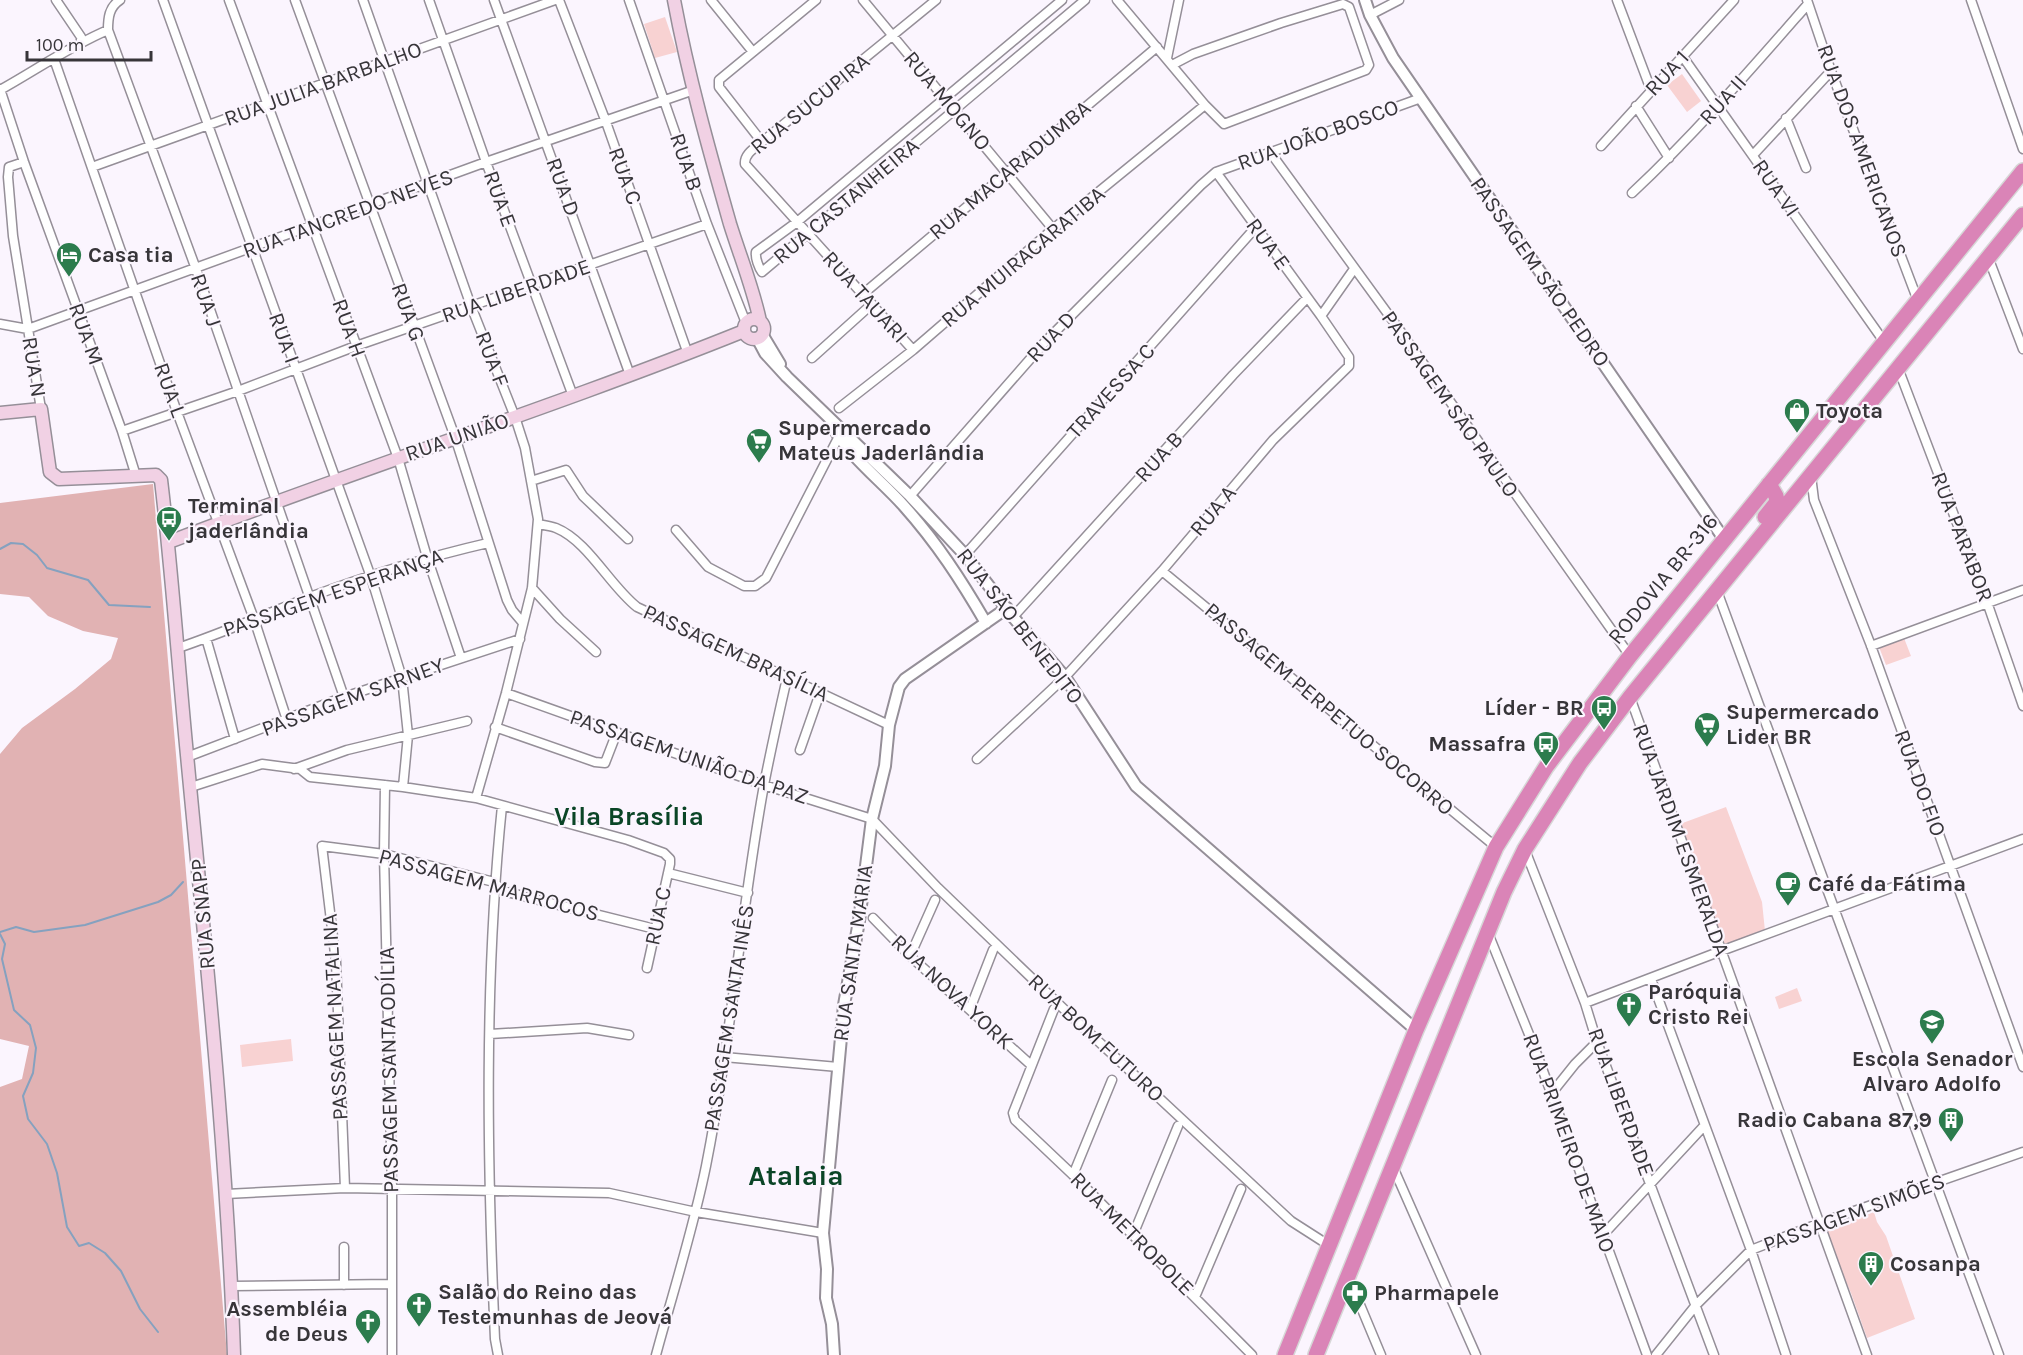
<svg xmlns="http://www.w3.org/2000/svg" width="2023" height="1355" font-family="Karla,sans-serif">
  <rect width="100%" height="100%" fill="#fbf5fe"/>
  <!-- green -->
  <path fill="#f8d2d2" d="M665,17L677,52L655,58L644,24Z
    M1682,74L1701,101L1687,112L1667,85Z
    M1904,638L1911,656L1886,665L1879,647Z
    M1726,807L1762,902L1765,931L1724,946L1680,824Z
    M1797,988L1802,1001L1779,1009L1775,997Z
    M291,1039L293,1061L242,1067L240,1045Z
    M1874,1212L1877,1222L1886,1236L1915,1319L1867,1338L1851,1293L1824,1232Z"/>
  <!-- forest -->
  <path fill="#e1b2b3" d="M153,484L227,1355H0V1087L22,1079L29,1046L0,1039V754L22,728L75,689L111,659L118,638L83,631L48,616L29,597L0,594V503Z"/>
  <g fill="none" stroke-linecap="round" stroke-linejoin="round">
    <!-- stream -->
    <path stroke="#85a1bf" stroke-width="2" d="M0,549L11,543L23,544L37,555L47,568L88,580L109,605L150,607
      M0,932L16,927L34,932L85,925L158,902L171,895L183,882
      M0,934L5,944L2,959L14,1010L30,1025L36,1048L33,1073L23,1096L28,1119L47,1144L57,1173L67,1227L79,1246L89,1243L105,1253L121,1271L140,1309L158,1332"/>
    <!-- minor casing -->
    <g stroke="#958f98" stroke-width="11">
      <path id="minor" d="M56,0L81,37V41
        M120,0C109,7 108,18 108,30L196,269L344,697
        M163,0L371,577L402,678L408,735L403,787
        M229,0L398,458L427,557L461,658
        M295,0L455,437L507,600L512,610L523,623
        M363,0L471,306L515,417L525,448L538,519L532,588L506,693L476,798
        M429,0L486,162L573,396
        M494,0L630,375
        M559,0L606,122L688,354
        M629,0L707,224L746,323
        M711,0L753,52
        M863,0L1053,229
        M1062,0L797,222L756,252C755,258 759,268 762,272L1085,0
        M1117,0L1205,105L1224,124L1366,70L1369,65L1349,7L1343,4L1281,23L1193,54L1172,65
        M1617,0L1651,90
        M1807,0L1831,71L1918,301
        M1971,0L2023,149
        M1370,15L1399,0
        M1683,57L1885,343
        M1167,58L1179,0
        M54,59L177,412L254,619L287,720
        M0,89L24,162L122,431L136,476
        M0,90C36,70 70,46 108,30
        M1636,106L1669,158
        M1786,118L1806,168
        M762,142L719,87V80L816,0
        M1601,146L1734,0
        M1270,152L1396,325L1630,656
        M1753,155L1831,71
        M24,162L9,167L8,177L13,236L41,409
        M92,167L555,0
        M1632,193C1695,134 1751,69 1808,4
        M1988,257L2023,349
        M863,294L1157,47
        M1321,316L1354,269
        M0,324L28,329L486,162L694,90
        M913,350L745,164C744,154 755,148 762,142L936,0
        M812,358L872,304
        M1898,368L1987,602L2023,706
        M839,408L913,350L1053,229L1205,105
        M122,431L238,391L356,346L707,224
        M1811,476L1814,500L1870,643L2023,1067
        M531,481L566,470L583,496L628,539
        M910,496L1045,342L1201,185L1216,172L1421,98
        M538,524C544,525 551,526 556,528C588,541 610,586 637,607L889,725
        M676,530L708,567L744,586H755L766,578L838,438
        M965,555L1256,227
        M1162,571L1496,847
        M532,588L560,619L596,652
        M1717,591L1999,1355
        M1013,617L1233,375L1307,298
        M206,638L235,739
        M1871,646L2023,590
        M178,648C222,633 264,615 307,598C366,576 427,557 488,543
        M506,693L764,785L872,819L938,888L1068,1013L1291,1221L1330,1246
        M1630,697L1867,1355
        M495,727L595,762L605,763L617,732
        M800,750L820,693
        M187,757L344,697L520,639
        M977,759L1065,677L1162,571L1273,440L1349,366V357L1321,316L1216,172
        M294,769L347,750L467,721
        M385,785L384,854L392,1189V1355
        M191,787L262,764L300,769L310,777L403,787L476,798L628,840L664,853L670,859V864L647,968
        M1525,850L1585,1003L1597,1042L1714,1355
        M668,873L748,893
        M873,918L910,956L1031,1065
        M1488,933L1535,1049L1647,1355
        M910,956L935,900
        M1651,979L1751,1250L1786,1355
        M1585,1003L1721,951L2023,839
        M970,1009L993,950
        M1054,1009L1013,1113L1015,1120L1073,1175L1252,1355
        M490,1034L587,1028L629,1035
        M724,1057L838,1067
        M1551,1094L1575,1064L1597,1042
        M1393,1167L1476,1355
        M1073,1175L1112,1080
        M345,1188L336,962L322,846L384,854L494,882L503,891L655,929
        M226,1194L345,1188L609,1193L696,1212L823,1233
        M1133,1235L1178,1126
        M1602,1236L1704,1126
        M1348,1276L1381,1355
        M344,1285V1247
        M232,1286L391,1284
        M1195,1297L1241,1189
        M498,1355L495,1339C487,1162 484,982 502,806
        M656,1355C673,1292 693,1230 706,1166C731,1040 741,911 764,785C771,749 779,713 787,678
        M1656,1355L1696,1305L1751,1250L1820,1223L2023,1152"/>
    </g>
    <!-- tertiary casing -->
    <g stroke="#958f98" stroke-width="14">
      <path id="tertiary" d="M1365,0L1370,15L1393,58L1724,539
        M762,334L780,364
        M757,338L765,353L787,377L910,496L965,555L1013,617L1065,677L1136,786L1416,1030
        M831,423C847,455 880,479 904,506C937,543 961,580 986,623
        M834,1355L832,1324L826,1298L827,1269L823,1233L844,1005L859,921L872,819L885,766L889,725L899,687L905,679L1007,608"/>
    </g>
    <!-- secondary casing -->
    <g stroke="#958f98" stroke-width="15">
      <path id="secondary" d="M674,0C688,75 709,150 730,224C740,256 753,288 760,321
        M744 329a10 10 0 1 1 20 0a10 10 0 1 1-20 0Z
        M0,413L41,409L50,472L59,479L156,475L161,480C172,571 178,663 187,755C206,955 227,1154 234,1355
        M169,542C359,469 555,407 744,331"/>
    </g>
    <!-- trunk casing -->
    <g stroke="#d7d7d7" stroke-width="18">
      <path id="trunk" d="M1765,517L1777,502L1776,496L1769,484
        M1285,1355L1416,1030L1496,847L1546,767L1630,656L2023,171
        M1316,1355L1504,892L1525,849L1580,763L1630,697L2023,215"/>
    </g>
    <!-- minor -->
    <use href="#minor" stroke="#fff" stroke-width="8"/>
    <!-- tertiary -->
    <use href="#tertiary" stroke="#fff" stroke-width="10"/>
    <!-- secondary -->
    <use href="#secondary" stroke="#f1d1e4" stroke-width="12"/>
    <!-- trunk -->
    <use href="#trunk" stroke="#da84b7" stroke-width="15"/>
  </g>
  <!-- icons -->
  <defs>
    <g id="hotel-pin" transform="scale(1.35)"><path d="M0 17L-7.5 6A9.5 9.5 0 1 1 7.5 6Z" fill="#2c7c4d" stroke="#fbf5fe"/><path d="M-6-4.5h1.5V1H6V5H4.5V3h-9V5H-6ZM-4 0a1.8 1.8 0 1 1 3.6 0ZM.5 0V-2.5h3Q6-2.5 6 0Z" fill="#fff"/></g>
    <g id="shop-pin" transform="scale(1.35)"><path d="M0 17L-7.5 6A9.5 9.5 0 1 1 7.5 6Z" fill="#2c7c4d" stroke="#fbf5fe"/><path d="M-5-2.5h2.3a2.7 3.5 0 0 1 5.4 0H5L5.5 6h-11ZM-1.5-2.5h3a1.5 2.3 0 0 0-3 0Z" fill="#fff"/></g>
    <g id="supermarket-pin" transform="scale(1.35)"><path d="M0 17L-7.5 6A9.5 9.5 0 1 1 7.5 6Z" fill="#2c7c4d" stroke="#fbf5fe"/><path d="M-6-5.5h2.5l.6 2H6L4.5 2H-2.5L-4.4-4H-6ZM-1.5 3.2a1.3 1.3 0 1 0 .1 0ZM3 3.2a1.3 1.3 0 1 0 .1 0Z" fill="#fff"/></g>
    <g id="bus-pin" transform="scale(1.35)"><path d="M0 17L-7.5 6A9.5 9.5 0 1 1 7.5 6Z" fill="#2c7c4d" stroke="#fbf5fe"/><path d="M-5-6H5V4H4V6H2V4H-2V6H-4V4H-5ZM-3.5-4V0h7V-4ZM-3.5 1.2v1.5H-2V1.2ZM2 1.2v1.5H3.5V1.2Z" fill="#fff"/></g>
    <g id="cafe-pin" transform="scale(1.35)"><path d="M0 17L-7.5 6A9.5 9.5 0 1 1 7.5 6Z" fill="#2c7c4d" stroke="#fbf5fe"/><path d="M-5.5-4.5H6V0H3Q3 3.5 0 3.5H-2.5Q-5.5 3.5-5.5 0ZM3-3.2v2h1.7v-2ZM-6 4.5H4V6H-6Z" fill="#fff"/></g>
    <g id="church-pin" transform="scale(1.35)"><path d="M0 17L-7.5 6A9.5 9.5 0 1 1 7.5 6Z" fill="#2c7c4d" stroke="#fbf5fe"/><path d="M-1.2-6h2.4v3.5h3.3v2.4h-3.3V6h-2.4V-.1h-3.3v-2.4h3.3Z" fill="#fff"/></g>
    <g id="school-pin" transform="scale(1.35)"><path d="M0 17L-7.5 6A9.5 9.5 0 1 1 7.5 6Z" fill="#2c7c4d" stroke="#fbf5fe"/><path d="M0-5L7-2L0 1L-7-2ZM-4 1L0 2.5L4 1V4Q0 6-4 4Z" fill="#fff"/></g>
    <g id="building-pin" transform="scale(1.35)"><path d="M0 17L-7.5 6A9.5 9.5 0 1 1 7.5 6Z" fill="#2c7c4d" stroke="#fbf5fe"/><path d="M-4-6H4V6H1V3H-1V6H-4ZM-2.5-4.3h1.7v1.8h-1.7ZM.8-4.3h1.7v1.8H.8ZM-2.5-1h1.7V.8h-1.7ZM.8-1h1.7V.8H.8Z" fill="#fff"/></g>
    <g id="pharmacy-pin" transform="scale(1.35)"><path d="M0 17L-7.5 6A9.5 9.5 0 1 1 7.5 6Z" fill="#2c7c4d" stroke="#fbf5fe"/><path d="M-2-6h4v4h4v4h-4v4h-4v-4h-4v-4h4Z" fill="#fff"/></g>
  </defs>
  <g fill-rule="evenodd">
    <use href="#hotel-pin" x="69" y="255"/>
    <use href="#shop-pin" x="1797" y="411"/>
    <use href="#supermarket-pin" x="759" y="441"/>
    <use href="#bus-pin" x="169" y="519"/>
    <use href="#bus-pin" x="1604" y="708"/>
    <use href="#supermarket-pin" x="1707" y="725"/>
    <use href="#bus-pin" x="1546" y="744"/>
    <use href="#cafe-pin" x="1788" y="884"/>
    <use href="#church-pin" x="1629" y="1005"/>
    <use href="#school-pin" x="1932" y="1022"/>
    <use href="#building-pin" x="1951" y="1120"/>
    <use href="#building-pin" x="1871" y="1264"/>
    <use href="#pharmacy-pin" x="1355" y="1293"/>
    <use href="#church-pin" x="419" y="1305"/>
    <use href="#church-pin" x="368" y="1322"/>
  </g>
  <g text-anchor="middle" dominant-baseline="central" stroke-width="4.5" stroke-linejoin="round" paint-order="stroke">
    <!-- street labels -->
    <g font-size="22" fill="#373539" stroke="#fbf5fe">
      <text transform="translate(1667 73) rotate(-47)">RUA 1</text>
      <text transform="translate(323 84) rotate(-20)">RUA JULIA BARBALHO</text>
      <text transform="translate(1723 100) rotate(-48)">RUA II</text>
      <text transform="translate(947 101) rotate(50)">RUA MOGNO</text>
      <text transform="translate(810 104) rotate(-39)">RUA SUCUPIRA</text>
      <text transform="translate(1318 135) rotate(-20)">RUA JOÃO BOSCO</text>
      <text transform="translate(1862 151) rotate(70)">RUA DOS AMERICANOS</text>
      <text transform="translate(686 162) rotate(71)">RUA B</text>
      <text transform="translate(1010 170) rotate(-40)">RUA MACARADUMBA</text>
      <text transform="translate(625 176) rotate(70)">RUA C</text>
      <text transform="translate(563 187) rotate(70)">RUA D</text>
      <text transform="translate(1776 188) rotate(55)">RUA VI</text>
      <text transform="translate(500 199) rotate(70)">RUA E</text>
      <text transform="translate(846 201) rotate(-40)">RUA CASTANHEIRA</text>
      <text transform="translate(348 214) rotate(-20)">RUA TANCREDO NEVES</text>
      <text transform="translate(1268 244) rotate(54)">RUA E</text>
      <text transform="translate(1023 257) rotate(-40)">RUA MUIRACARATIBA</text>
      <text transform="translate(1540 272) rotate(55)">PASSAGEM SÃO PEDRO</text>
      <text transform="translate(516 291) rotate(-19)">RUA LIBERDADE</text>
      <text transform="translate(865 297) rotate(48)">RUA TAUARI</text>
      <text transform="translate(206 300) rotate(71)">RUA J</text>
      <text transform="translate(408 312) rotate(70)">RUA G</text>
      <text transform="translate(349 328) rotate(70)">RUA H</text>
      <text transform="translate(86 334) rotate(70)">RUA M</text>
      <text transform="translate(1051 337) rotate(-47)">RUA D</text>
      <text transform="translate(284 338) rotate(70)">RUA I</text>
      <text transform="translate(492 359) rotate(69)">RUA F</text>
      <text transform="translate(34 367) rotate(81)">RUA N</text>
      <text transform="translate(170 390) rotate(70)">RUA L</text>
      <text transform="translate(1111 391) rotate(-48)">TRAVESSA C</text>
      <text transform="translate(1450 404) rotate(55)">PASSAGEM SÃO PAULO</text>
      <text transform="translate(457 437) rotate(-19)">RUA UNIÃO</text>
      <text transform="translate(1159 457) rotate(-48)">RUA B</text>
      <text transform="translate(1213 511) rotate(-50)">RUA A</text>
      <text transform="translate(1962 537) rotate(69)">RUA PARABOR</text>
      <text transform="translate(1663 579) rotate(-51)">RODOVIA BR-316</text>
      <text transform="translate(333 593) rotate(-19)">PASSAGEM ESPERANÇA</text>
      <text transform="translate(1020 626) rotate(52)">RUA SÃO BENEDITO</text>
      <text transform="translate(736 653) rotate(25)">PASSAGEM BRASÍLIA</text>
      <text transform="translate(353 697) rotate(-20)">PASSAGEM SARNEY</text>
      <text transform="translate(1329 709) rotate(40)">PASSAGEM PERPETUO SOCORRO</text>
      <text transform="translate(689 757) rotate(19)">PASSAGEM UNIÃO DA PAZ</text>
      <text transform="translate(1920 783) rotate(70)">RUA DO FIO</text>
      <text transform="translate(1681 840) rotate(70)">RUA JARDIM ESMERALDA</text>
      <text transform="translate(489 885) rotate(15)">PASSAGEM MARROCOS</text>
      <text transform="translate(203 914) rotate(-95)">RUA SNAPP</text>
      <text transform="translate(658 916) rotate(-78)">RUA C</text>
      <text transform="translate(853 953) rotate(-82)">RUA SANTA MARIA</text>
      <text transform="translate(952 992) rotate(43)">RUA NOVA YORK</text>
      <text transform="translate(335 1017) rotate(-93)">PASSAGEM NATALINA</text>
      <text transform="translate(729 1018) rotate(-81)">PASSAGEM SANTA INÊS</text>
      <text transform="translate(1096 1038) rotate(43)">RUA BOM FUTURO</text>
      <text transform="translate(389 1070) rotate(-91)">PASSAGEM SANTA ODÍLIA</text>
      <text transform="translate(1621 1102) rotate(70)">RUA LIBERDADE</text>
      <text transform="translate(1569 1143) rotate(70)">RUA PRIMEIRO DE MAIO</text>
      <text transform="translate(1854 1213) rotate(-20)">PASSAGEM SIMÕES</text>
      <text transform="translate(1132 1234) rotate(45)">RUA METROPOLE</text>
    </g>
    <!-- poi labels -->
    <g font-size="22" font-weight="bold" fill="#373539" stroke="#fbf5fe" text-anchor="start">
      <text x="88" y="255">Casa tia</text>
      <text x="1816" y="411">Toyota</text>
      <text x="778" y="428">Supermercado<tspan x="778" dy="25">Mateus Jaderlândia</tspan></text>
      <text x="188" y="506">Terminal<tspan x="188" dy="25">jaderlândia</tspan></text>
      <text x="1584" y="708" text-anchor="end">Líder - BR</text>
      <text x="1726" y="712">Supermercado<tspan x="1726" dy="25">Lider BR</tspan></text>
      <text x="1526" y="744" text-anchor="end">Massafra</text>
      <text x="1808" y="884">Café da Fátima</text>
      <text x="1648" y="992">Paróquia<tspan x="1648" dy="25">Cristo Rei</tspan></text>
      <text x="1932" y="1059" text-anchor="middle">Escola Senador<tspan x="1932" dy="25">Alvaro Adolfo</tspan></text>
      <text x="1932" y="1120" text-anchor="end">Radio Cabana 87,9</text>
      <text x="1890" y="1264">Cosanpa</text>
      <text x="438" y="1292">Salão do Reino das<tspan x="438" dy="25">Testemunhas de Jeová</tspan></text>
      <text x="1374" y="1293">Pharmapele</text>
      <text x="348" y="1309" text-anchor="end">Assembléia<tspan x="348" dy="25">de Deus</tspan></text>
    </g>
    <!-- quarter labels -->
    <g font-size="26" font-weight="bold" fill="#0a4526" stroke="#fbf5fe">
      <text x="629" y="816">Vila Brasília</text>
    </g>
    <!-- district labels -->
    <g font-size="28" font-weight="bold" fill="#0a4526" stroke="#fbf5fe">
      <text x="796" y="1175">Atalaia</text>
    </g>
  </g>
  <!-- scale -->
  <path d="M27 51v9h124v-9" fill="none" stroke="#373539" stroke-width="3"/>
  <text x="36" y="51" font-size="18" fill="#373539" stroke="#fbf5fe" stroke-width="4.5" paint-order="stroke">100 m</text>
</svg>
